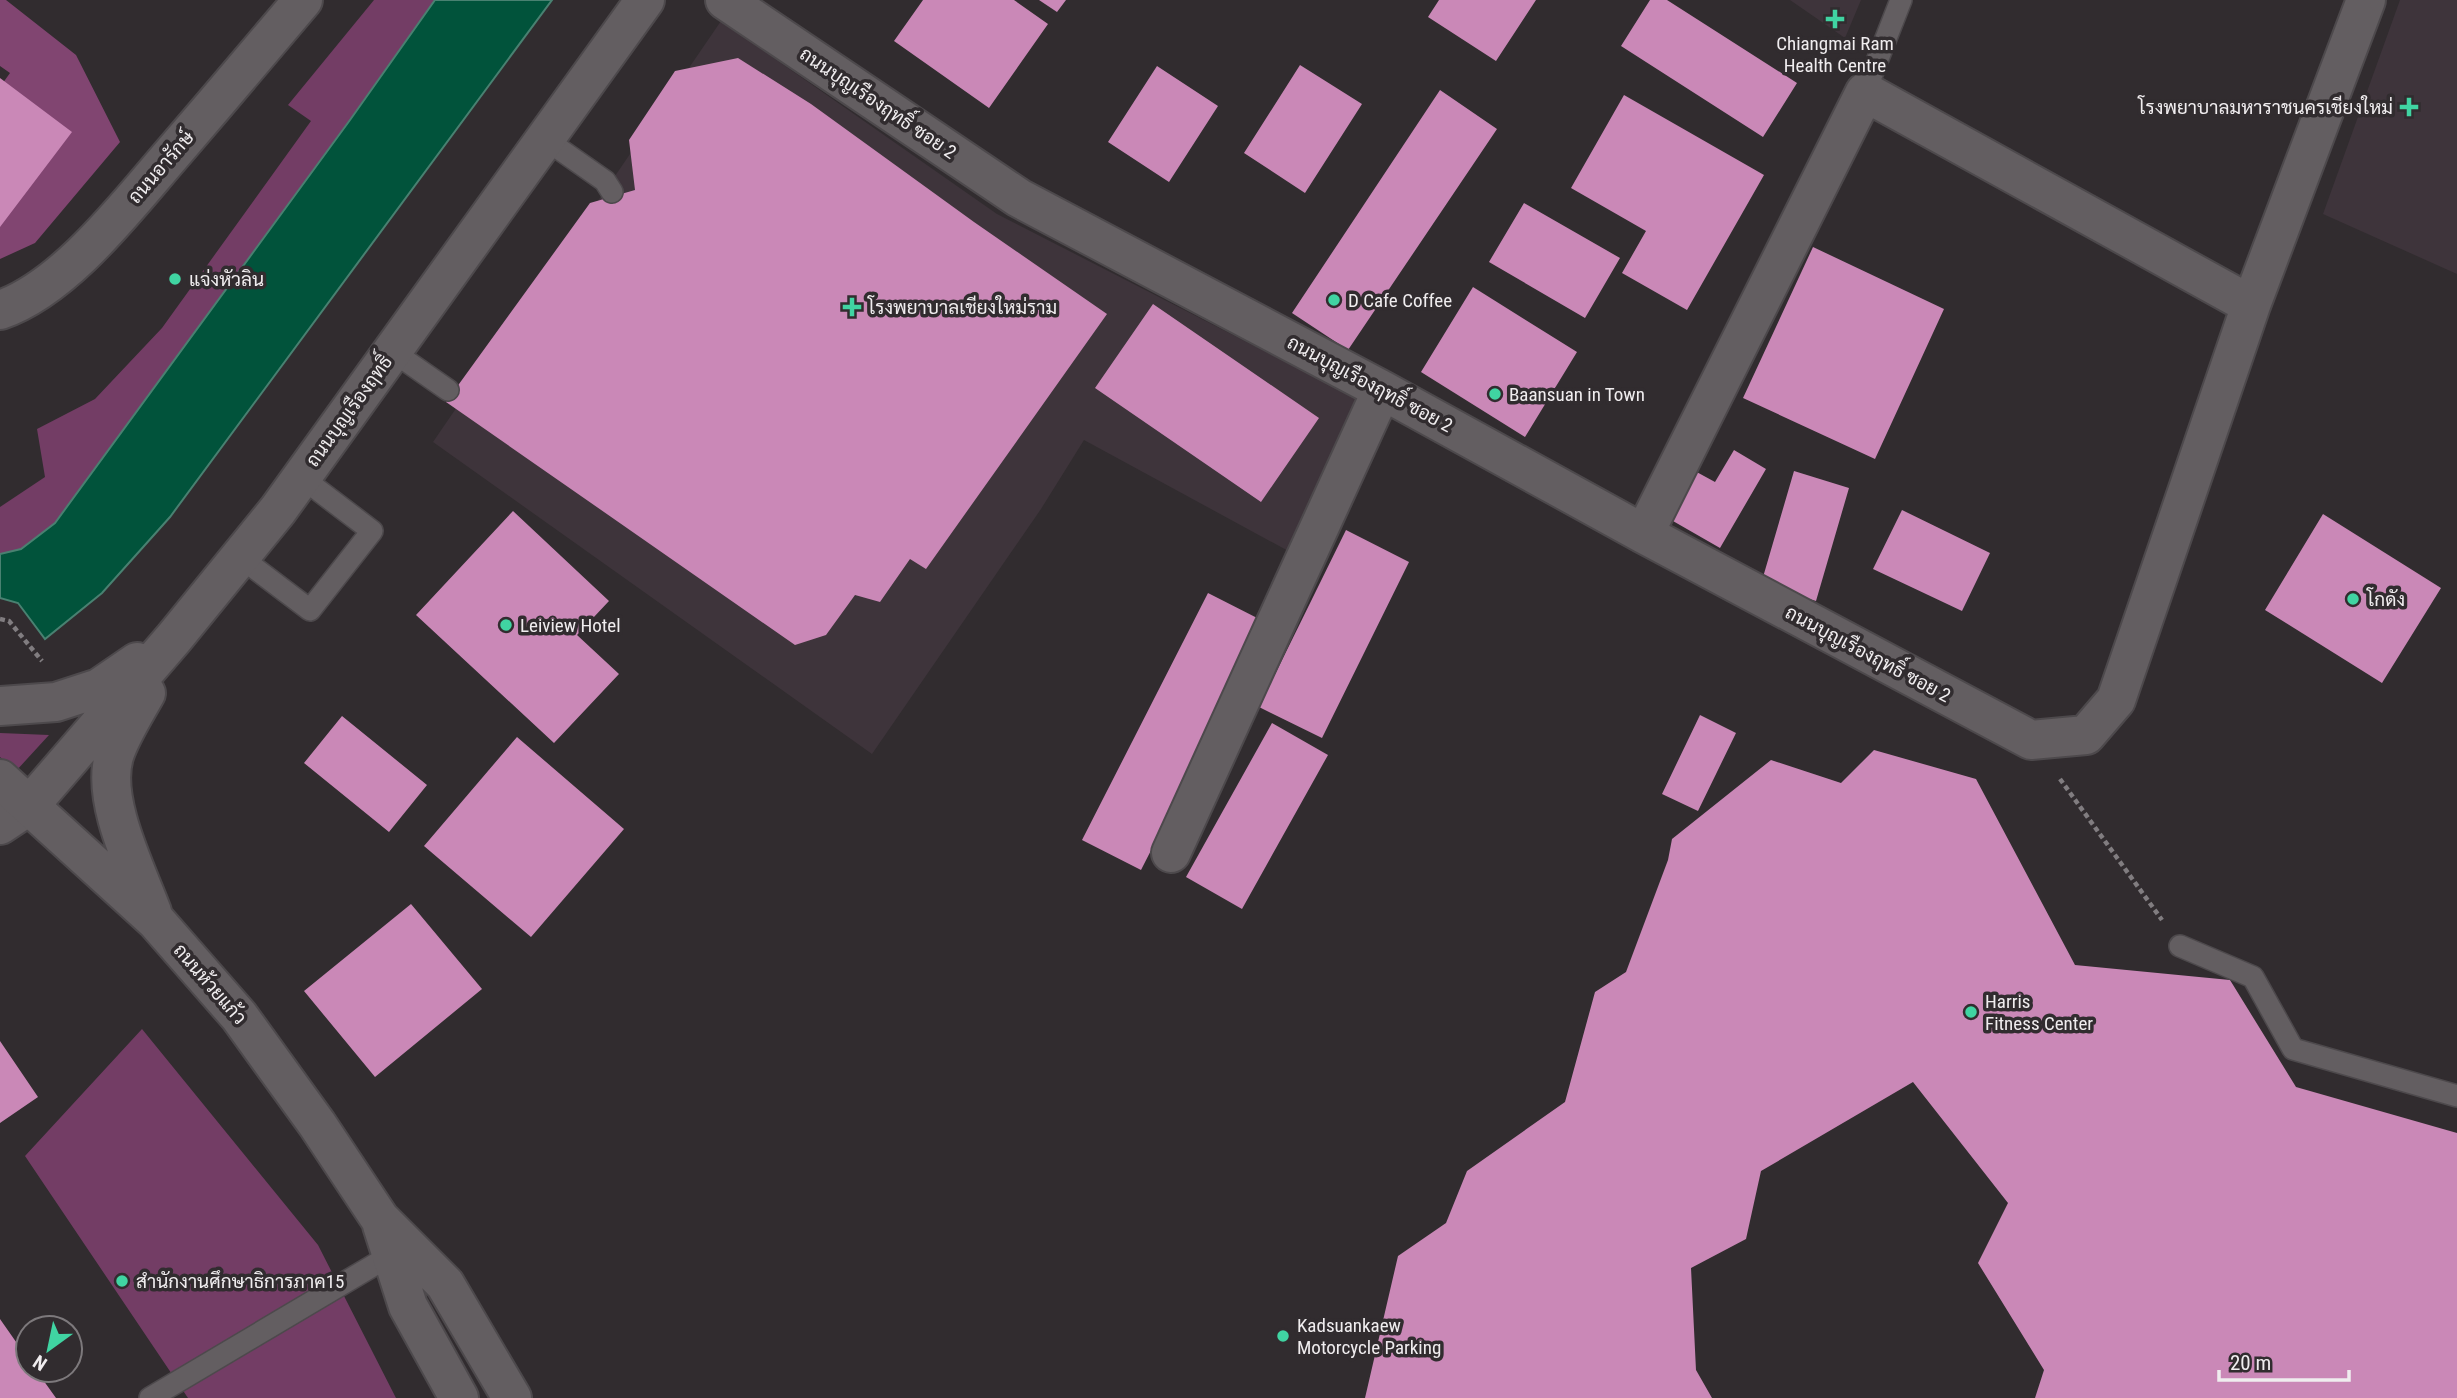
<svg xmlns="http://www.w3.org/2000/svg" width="2457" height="1398" font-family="'Roboto Condensed',Sarabun,sans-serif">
  <rect width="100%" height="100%" fill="#312c2f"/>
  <!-- built -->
  <path fill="#3e343b" d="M1790,0H1861L1845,38Z
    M2400,0H2457V274L2323,214Z
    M721,21L997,214L1360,400L1292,553L1084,440L1041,509L872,754L433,442Z"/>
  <!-- green -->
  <path fill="#733d65" d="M374,0H435L350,120L55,523L21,549L0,554V507L45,477L37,429L95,399L162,328L311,121L288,105Z
    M0,733L49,735L16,771L0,757Z
    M142,1029L318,1245L396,1398H188L25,1156Z"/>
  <!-- forest -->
  <path fill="#814571" d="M0,0H6L76,55L120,142L35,243L0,259V87L10,73L0,66Z"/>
  <!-- water -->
  <path fill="#01533b" stroke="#498171" stroke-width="2" d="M435,0H552L170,517L102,593L45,639L18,603L0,598V554L21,549L55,523L350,120Z"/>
  <!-- building -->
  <path fill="#ca88b7" d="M923,0H1014L1048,24L989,108L894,41Z
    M1039,0H1066L1057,12Z
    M1439,0H1536L1496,61L1428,17Z
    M1650,0H1667L1797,83L1763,137L1621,46Z
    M738,58L811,104L974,222L1107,314L926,569L910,559L880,602L855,595L826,635L795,645L446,402L590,203L635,190L629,140L675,71Z
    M1300,65L1362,104L1305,193L1244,153Z
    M1157,66L1218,106L1169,182L1108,142Z
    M0,78L72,132L0,227Z
    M1440,90L1497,129L1348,350L1292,313Z
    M1624,95L1764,175L1687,310L1622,273L1646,231L1571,188Z
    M1524,203L1620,258L1585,318L1489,262Z
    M1813,247L1944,309L1875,459L1743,398Z
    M1473,287L1577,352L1525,437L1421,372Z
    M1153,304L1319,418L1261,502L1095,388Z
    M1734,450L1766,469L1720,548L1666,517L1693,470L1715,482Z
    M1794,471L1849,488L1816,601L1761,584Z
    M1902,510L1990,553L1962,611L1873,569Z
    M513,511L609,601L577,635L619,674L554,743L416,615Z
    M2323,514L2441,588L2382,683L2265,610Z
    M1346,530L1409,562L1322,738L1259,707Z
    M1208,593L1267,623L1141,870L1082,840Z
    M1700,715L1736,733L1698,811L1662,794Z
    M342,716L427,785L389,832L304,763Z
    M1272,723L1328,755L1242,909L1186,877Z
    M517,737L624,829L531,937L424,846Z
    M1874,750L1976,779L2075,965L2230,980L2296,1087L2457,1133V1398H2035L2044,1370L1978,1263L2008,1203L1913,1082L1761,1171L1746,1239L1691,1268L1696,1370L1712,1398H1365L1398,1256L1446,1223L1467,1171L1565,1102L1595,992L1626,972L1668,860L1672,839L1771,760L1841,783Z
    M411,904L482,989L375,1077L304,991Z
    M0,1041L38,1097L0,1123Z
    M0,1319L28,1359V1370H36L56,1398H0Z"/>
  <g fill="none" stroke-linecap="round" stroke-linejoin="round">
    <!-- service casing -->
    <g stroke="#4d494c" stroke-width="24">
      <path id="service" d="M1865,92L1901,0
        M545,139L605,181L612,192
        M392,351L448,390
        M240,557L310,610L372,531L301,477
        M2180,946L2253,977L2293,1049L2457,1096
        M150,1398L391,1255"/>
    </g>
    <!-- minor casing -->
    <g stroke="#4d494c" stroke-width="42">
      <path id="minor" d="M725,0L1019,198L1382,390L1644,534L2031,740L2086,735L2116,700L2251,305L2366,0
        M1644,534L1865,92L2251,305
        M0,825L30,805
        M1171,853L1382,390"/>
    </g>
    <!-- secondary casing -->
    <g stroke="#4d494c" stroke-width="42">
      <path id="secondary" d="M0,310C65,288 127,206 172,154C216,103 259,52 303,0
        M146,693C136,711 120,736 114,756C101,801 136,869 152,912
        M0,706L56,702L99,688L137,662
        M0,779L156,921L239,1016L317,1124L380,1219L445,1284L512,1398
        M30,805L174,638L278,510L645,0
        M382,1225L408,1306L459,1398"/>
    </g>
    <!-- path -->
    <path stroke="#817d80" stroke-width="4.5" stroke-dasharray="5 3.5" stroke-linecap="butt" d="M0,619L9,621L42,661
      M2060,779L2162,920"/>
    <!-- service -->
    <use href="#service" stroke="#635e61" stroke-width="21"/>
    <!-- minor -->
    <use href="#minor" stroke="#635e61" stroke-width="38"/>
    <!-- secondary -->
    <use href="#secondary" stroke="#635e61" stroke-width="38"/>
  </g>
  <!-- markers -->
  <g fill="#40d4a2" stroke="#312c2f" stroke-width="2.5">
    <path d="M1831.5 8.5h7v7h7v7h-7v7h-7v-7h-7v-7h7z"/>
    <path d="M2405.5 96.5h7v7h7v7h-7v7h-7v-7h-7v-7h7z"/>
    <circle cx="175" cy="279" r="7"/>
    <circle cx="1334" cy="300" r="7"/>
    <path d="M848.5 296.5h7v7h7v7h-7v7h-7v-7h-7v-7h7z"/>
    <circle cx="1495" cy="394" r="7"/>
    <circle cx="2353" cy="599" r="7"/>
    <circle cx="506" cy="625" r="7"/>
    <circle cx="1971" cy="1012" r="7"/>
    <circle cx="122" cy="1281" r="7"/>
    <circle cx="1283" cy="1336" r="7"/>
  </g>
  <g text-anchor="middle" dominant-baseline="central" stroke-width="7" stroke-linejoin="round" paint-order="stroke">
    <!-- poi labels -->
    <g font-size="19" fill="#f0edef" stroke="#312c2f" text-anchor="start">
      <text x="1835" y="43" text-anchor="middle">Chiangmai Ram<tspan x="1835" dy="22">Health Centre</tspan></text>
      <text x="2393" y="107" text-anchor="end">โรงพยาบาลมหาราชนครเชียงใหม่</text>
      <text x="189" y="279">แจ่งหัวลิน</text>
      <text x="1348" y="300">D Cafe Coffee</text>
      <text x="868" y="307">โรงพยาบาลเชียงใหม่ราม</text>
      <text x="1509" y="394">Baansuan in Town</text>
      <text x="2367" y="599">โกดัง</text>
      <text x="520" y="625">Leiview Hotel</text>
      <text x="1985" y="1001">Harris<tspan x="1985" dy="22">Fitness Center</tspan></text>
      <text x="136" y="1281">สำนักงานศึกษาธิการภาค15</text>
      <text x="1297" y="1325">Kadsuankaew<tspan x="1297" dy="22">Motorcycle Parking</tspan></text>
    </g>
    <!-- street labels -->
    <g font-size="19" fill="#f0edef" stroke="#312c2f">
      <text transform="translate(878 103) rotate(34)">ถนนบุญเรืองฤทธิ์ ซอย 2</text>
      <text transform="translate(161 167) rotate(-49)">ถนนอารักษ์</text>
      <text transform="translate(1370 384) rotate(28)">ถนนบุญเรืองฤทธิ์ ซอย 2</text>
      <text transform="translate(349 411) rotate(-54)">ถนนบุญเรืองฤทธิ์</text>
      <text transform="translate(1868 654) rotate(28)">ถนนบุญเรืองฤทธิ์ ซอย 2</text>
      <text transform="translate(210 984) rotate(49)">ถนนห้วยแก้ว</text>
    </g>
  </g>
  <!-- north arrow -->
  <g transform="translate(49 1349) rotate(213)"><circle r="33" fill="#312c2f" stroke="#7d797c" stroke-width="2"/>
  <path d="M0-5L12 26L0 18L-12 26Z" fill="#40d4a2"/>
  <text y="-10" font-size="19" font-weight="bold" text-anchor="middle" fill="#f0edef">N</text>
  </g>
  <!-- scale -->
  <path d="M2219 1370v10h130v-10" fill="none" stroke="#f0edef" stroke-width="3.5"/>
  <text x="2230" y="1370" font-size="21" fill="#f0edef" stroke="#312c2f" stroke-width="5" paint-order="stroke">20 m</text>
</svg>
